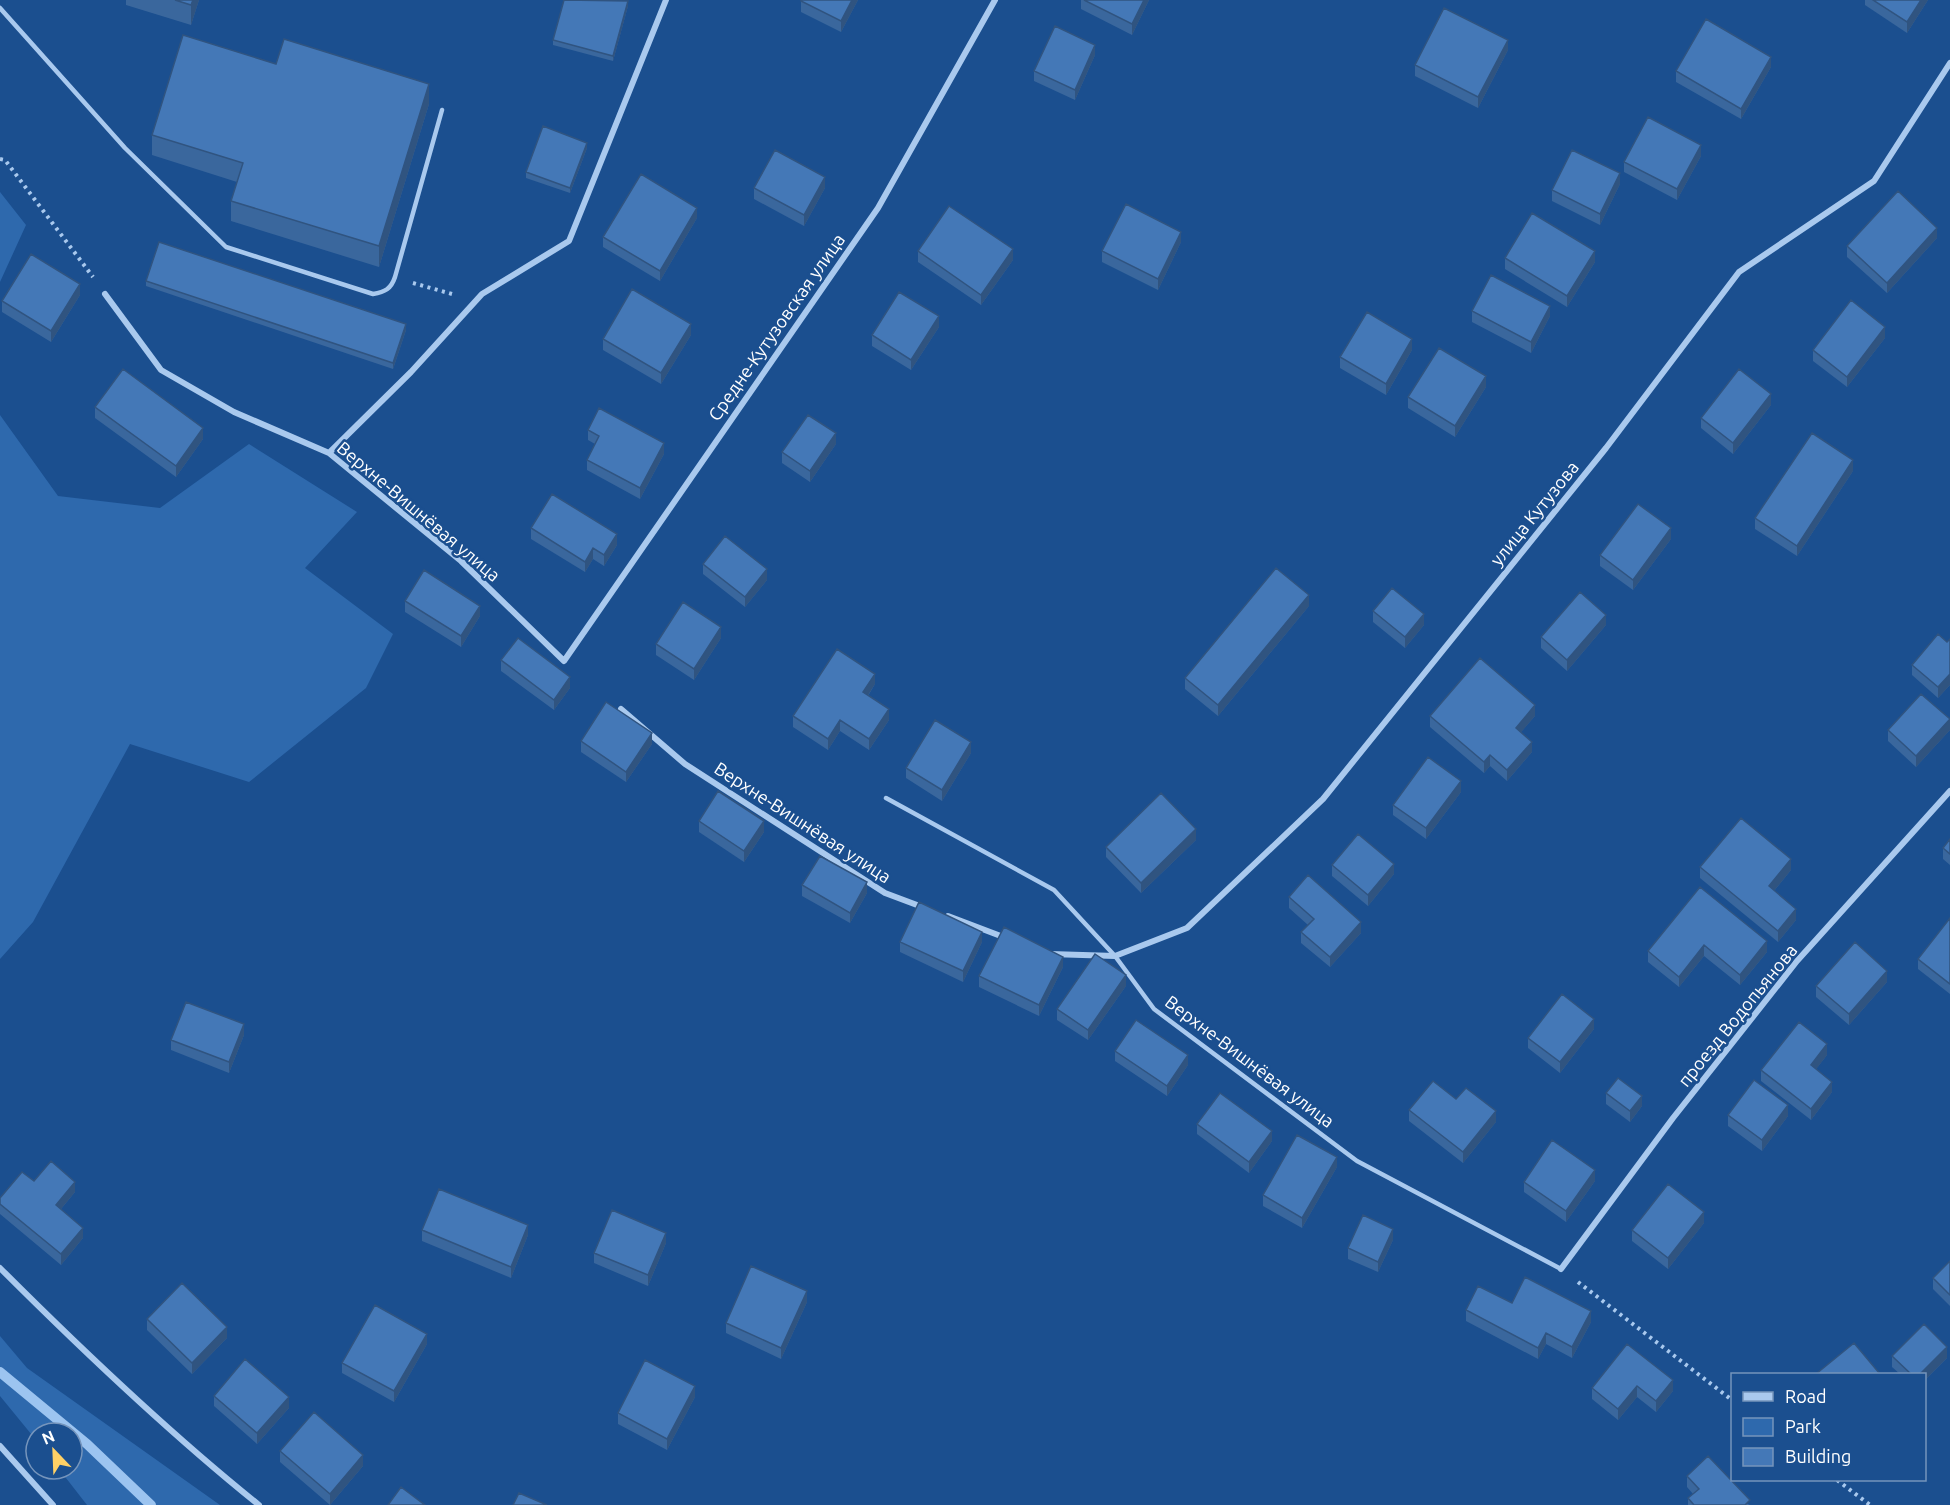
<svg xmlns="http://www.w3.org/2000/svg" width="1950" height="1505" font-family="Ubuntu,sans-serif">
  <rect width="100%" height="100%" fill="#1b4f8f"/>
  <!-- green -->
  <path fill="#2e69ad" d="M0,192L26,225L0,282Z
    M0,415L58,496L160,508L249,444L357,512L305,568L393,634L366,688L249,782L130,744L33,922L0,959Z
    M0,1336L27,1368L220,1505H87L59,1469H72V1433H36V1440L0,1396Z"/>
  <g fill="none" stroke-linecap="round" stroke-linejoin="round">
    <!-- stream -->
    <path stroke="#9cc4f0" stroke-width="10" d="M0,1372L87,1444L151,1505"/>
    <!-- path -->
    <path stroke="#a9c9ee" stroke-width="4" stroke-dasharray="3 4.5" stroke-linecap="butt" d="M0,159L5,160L93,277
      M413,283L452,294
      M1578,1282L1732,1400
      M1837,1480L1870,1505"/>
    <!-- lane -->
    <path stroke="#a9c9ee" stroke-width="4.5" d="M0,8L125,148L226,247L373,294C385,292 391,289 395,277L442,110
      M886,798L1054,890L1115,956L1154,1009L1357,1161L1561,1269"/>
    <!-- street -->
    <path stroke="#a9c9ee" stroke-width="6" d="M105,294L161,370L234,412L329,453L461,561L564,661L878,208L995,0
      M329,453L411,372L482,294L569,241L666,0
      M621,709L685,764L885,893L925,908
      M948,916L1006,938
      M1050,954L1115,956L1187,928L1323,799L1606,448L1739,272L1874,181L1950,63
      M0,1268C83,1351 168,1432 259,1505
      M1561,1269L1673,1118L1797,961L1950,791
      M0,1446L53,1505"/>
  </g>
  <!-- wall -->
  <path fill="#3a679d" d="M126,0H199L191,25L126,5Z
    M801,0H858L841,32L801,12Z
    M1081,0H1149L1132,35L1081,9Z
    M1865,0H1928L1907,33L1865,5Z
    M628,6L613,61L553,45V40Z
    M1508,50L1478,108L1415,76V65Z
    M1095,55L1075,100L1034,81V71Z
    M276,64L429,104L379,267L231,221V201L237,182L152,155V135Z
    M1771,67L1741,119L1676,82V71Z
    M587,148L570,193L526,178V172Z
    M1701,156L1677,200L1624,172V162Z
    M1620,184L1600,225L1552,201V190Z
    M754,188H825L804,226L754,199Z
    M697,218L660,281L603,247V237Z
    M1937,238L1887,293L1847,257V246Z
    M1181,242L1158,290L1102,262V251Z
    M918,251L1013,260L981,305L918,262Z
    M1505,258L1595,262L1567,307L1505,269Z
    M146,281L406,330L393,369L146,286Z
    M80,295L51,342L2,312V301Z
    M1472,311L1550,316L1531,353L1472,322Z
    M939,327L911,370L872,346V335Z
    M691,335L661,384L603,350V339Z
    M1885,338L1847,387L1813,361V350Z
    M1412,350L1386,395L1340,368V357Z
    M1486,387L1455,437L1408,408V397Z
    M1771,405L1733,454L1701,428V418Z
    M95,407L203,439L176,477L95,418Z
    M588,430L664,454L640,499L587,470V460L595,444L588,440Z
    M836,444L810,482L782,463V452Z
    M1853,471L1797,556L1755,529V518Z
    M531,528L617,545L604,566L593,559L585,572L531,539Z
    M1671,539L1633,590L1600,566V555Z
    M703,564L767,580L745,607L703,574Z
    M405,601L480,616L461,647L405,612Z
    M1309,606L1218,716L1185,689V678Z
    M1373,611L1424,625L1405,648L1373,622Z
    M1606,625L1567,671L1541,648V637Z
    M721,638L694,680L656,655V644Z
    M1950,639V685L1938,698L1912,675V665L1947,642Z
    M501,660L570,688L554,710L501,671Z
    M875,684L868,696L889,720L869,750L840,731L828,750L793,727V716Z
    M1430,716H1535L1521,732L1532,752L1507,781L1490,766L1484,773L1430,727Z
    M1888,730H1950L1916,767L1888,741Z
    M581,741L652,744L626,782L581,752Z
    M971,753L942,801L906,778V768Z
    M1461,792L1426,839L1393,815V805Z
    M699,821L764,832L744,862L699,832Z
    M1950,839V865L1943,859V848Z
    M1196,840L1141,893L1106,857V847Z
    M1332,865L1394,874L1368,906L1332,876Z
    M1700,867L1791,870L1774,891L1796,920L1778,942L1700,878Z
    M802,885L867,893L850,923L802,896Z
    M1700,887L1767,952L1740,985L1704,956L1679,987L1648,962V951Z
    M1289,897L1361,933L1330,967L1301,943V932L1308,925L1289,908Z
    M1950,918V994L1918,969V959Z
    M900,942H982L963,982L900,952Z
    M1063,967L1039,1016L979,987V976Z
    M1887,982L1849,1025L1816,997V986Z
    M1126,986L1088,1040L1057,1020V1009Z
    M1594,1029L1560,1073L1528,1048V1038Z
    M244,1035L229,1073L171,1050V1040Z
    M1115,1051L1188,1065L1167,1096L1115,1061Z
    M1827,1055L1816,1069L1832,1092L1811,1120L1761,1081V1070Z
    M1606,1093L1642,1106L1630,1122L1606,1104Z
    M1409,1110L1496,1122L1463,1163L1409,1121Z
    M1728,1115L1788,1116L1762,1151L1728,1126Z
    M1197,1124L1272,1141L1249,1173L1197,1134Z
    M1337,1167L1302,1228L1263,1206V1195Z
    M34,1181L75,1192L61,1209L83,1238L61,1265L0,1214V1198Z
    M1595,1181L1566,1222L1524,1192V1182Z
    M1704,1223L1668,1269L1632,1241V1230Z
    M422,1230L528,1235L511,1278L422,1241Z
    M1393,1240L1378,1272L1348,1259V1248Z
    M666,1243L648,1286L594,1263V1253Z
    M1950,1261V1306L1933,1289V1278Z
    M807,1302L781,1359L726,1333V1323Z
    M1512,1303L1591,1322L1572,1358L1546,1344L1538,1359L1466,1321V1310Z
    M147,1319L227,1338L192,1374L147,1330Z
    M427,1344L394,1402L342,1373V1363Z
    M1892,1356L1947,1358L1924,1381V1374H1900L1892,1367Z
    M1673,1380V1391L1656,1412L1637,1397L1618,1420L1592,1399V1388Z
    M214,1396L289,1408L257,1444L214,1406Z
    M695,1397L667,1450L618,1424V1413Z
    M280,1451L363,1466L330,1505L280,1462Z
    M1687,1476L1750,1505H1688V1498L1693,1494L1687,1487Z"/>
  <!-- shaded-wall -->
  <path fill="#305480" d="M193,0H199L191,25V5Z
    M852,0H858L841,32V21Z
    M1144,0H1149L1132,35V24Z
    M1921,0H1928L1907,33V22Z
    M628,1V6L613,61V56Z
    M1508,40V50L1478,108V97Z
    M1095,45V55L1075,100V90Z
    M1771,57V67L1741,119V109Z
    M429,84V104L379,267V246Z
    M587,143V148L570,193V188Z
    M1701,145V156L1677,200V189Z
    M1620,173V184L1600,225V214Z
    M825,177V188L804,226V215Z
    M697,208V218L660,281V271Z
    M1937,228V238L1887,293V283Z
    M1181,232V242L1158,290V279Z
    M1013,249V260L981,305V295Z
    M1595,251V262L1567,307V296Z
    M80,284V295L51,342V331Z
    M1550,306V316L1531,353V342Z
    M939,316V327L911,370V360Z
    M406,324V330L393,369V363Z
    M691,324V335L661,384V373Z
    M1885,327V338L1847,387V377Z
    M1412,339V350L1386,395V384Z
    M1486,376V387L1455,437V426Z
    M1771,394V405L1733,454V443Z
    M203,428V439L176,477V466Z
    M836,433V444L810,482V471Z
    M664,443V454L640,499V488Z
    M1853,460V471L1797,556V546Z
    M1671,528V539L1633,590V580Z
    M617,534V545L604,566V555Z
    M593,548V559L585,572V562Z
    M767,569V580L745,607V597Z
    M1309,595V606L1218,716V705Z
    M480,606V616L461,647V636Z
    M1424,614V625L1405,648V637Z
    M1606,615V625L1567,671V660Z
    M721,627V638L694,680V669Z
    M875,674V684L863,703V692Z
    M1950,674V685L1938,698V687Z
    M570,677V688L554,710V700Z
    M1535,705V716L1516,738V728Z
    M889,709V720L869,750V739Z
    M1950,719V730L1916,767V756Z
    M840,720V731L828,750V739Z
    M652,733V744L626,782V772Z
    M971,742V753L942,801V790Z
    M1532,742V752L1507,781V770Z
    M1490,755V766L1484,773V762Z
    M1461,781V792L1426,839V828Z
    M764,821V832L744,862V851Z
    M1196,829V840L1141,893V883Z
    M1791,859V870L1769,897V886Z
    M1394,864V874L1368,906V895Z
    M867,882V893L850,923V913Z
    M1796,909V920L1778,942V931Z
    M1361,922V933L1330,967V957Z
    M982,932V942L963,982V971Z
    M1767,941V952L1740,985V975Z
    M1704,945V956L1679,987V977Z
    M1063,957V967L1039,1016V1005Z
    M1887,971V982L1849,1025V1014Z
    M1126,975V986L1088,1040V1030Z
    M1594,1019V1029L1560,1073V1062Z
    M244,1024V1035L229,1073V1062Z
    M1827,1044V1055L1811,1076V1065Z
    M1188,1055V1065L1167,1096V1086Z
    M1832,1082V1092L1811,1120V1109Z
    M1642,1096V1106L1630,1122V1111Z
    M1788,1105V1116L1762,1151V1140Z
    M1496,1111V1122L1463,1163V1152Z
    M1272,1131V1141L1249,1173V1162Z
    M1337,1157V1167L1302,1228V1218Z
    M1595,1170V1181L1566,1222V1211Z
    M75,1182V1192L56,1215V1205Z
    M1704,1212V1223L1668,1269V1258Z
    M528,1225V1235L511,1278V1267Z
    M83,1228V1238L61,1265V1254Z
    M1393,1229V1240L1378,1272V1262Z
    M666,1233V1243L648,1286V1275Z
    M807,1291V1302L781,1359V1348Z
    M1591,1311V1322L1572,1358V1347Z
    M227,1327V1338L192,1374V1363Z
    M1546,1333V1344L1538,1359V1348Z
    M427,1334V1344L394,1402V1391Z
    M1947,1347V1358L1924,1381V1374H1920Z
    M1673,1380V1391L1656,1412V1401Z
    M695,1386V1397L667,1450V1439Z
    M1637,1386V1397L1618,1420V1409Z
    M289,1397V1408L257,1444V1433Z
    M363,1455V1466L330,1505V1494Z"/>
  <!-- building -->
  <path fill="#4478b7" stroke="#305480" stroke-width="1.5" d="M175,0H193L191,5Z
    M564,0L628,1L613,56L553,40Z
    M801,0H852L841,21L801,1Z
    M1084,0H1144L1132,24Z
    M1873,0H1921L1907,22Z
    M1444,8L1508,40L1478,97L1415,65Z
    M1706,19L1771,57L1741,109L1676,71Z
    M1055,26L1095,45L1075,90L1034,71Z
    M183,35L276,64L284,39L429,84L379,246L231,201L243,163L152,135Z
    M1648,117L1701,145L1677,189L1624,162Z
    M543,126L587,143L570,188L526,172Z
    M775,150L825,177L804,215L754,188Z
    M1572,150L1620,173L1600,214L1552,190Z
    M641,174L697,208L660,271L603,237Z
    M1898,191L1937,228L1887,283L1847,246Z
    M1126,204L1181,232L1158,279L1102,251Z
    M949,206L1013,249L981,295L918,251Z
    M1532,213L1595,251L1567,296L1505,258Z
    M159,242L406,324L393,363L146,281Z
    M31,254L80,284L51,331L2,301Z
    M1491,275L1550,306L1531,342L1472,311Z
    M632,289L691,324L661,373L603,339Z
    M899,292L939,316L911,360L872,335Z
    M1851,300L1885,327L1847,377L1813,350Z
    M1367,312L1412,339L1386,384L1340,357Z
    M1439,348L1486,376L1455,426L1408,397Z
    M123,369L203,428L176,466L95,407Z
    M1739,369L1771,394L1733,443L1701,418Z
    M599,408L664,443L640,488L587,460L599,436L588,430Z
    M808,415L836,433L810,471L782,452Z
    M1812,433L1853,460L1797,546L1755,518Z
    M552,494L617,534L604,555L593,548L585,562L531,528Z
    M1638,504L1671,528L1633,580L1600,555Z
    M725,536L767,569L745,597L703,564Z
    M1276,568L1309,595L1218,705L1185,678Z
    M424,570L480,606L461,636L405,601Z
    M1392,588L1424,614L1405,637L1373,611Z
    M1580,592L1606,615L1567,660L1541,637Z
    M683,602L721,627L694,669L656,644Z
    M1938,634L1947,642L1950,639V674L1938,687L1912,665Z
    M518,638L570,677L554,700L501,660Z
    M837,649L875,674L863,692L889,709L869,739L840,720L828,739L793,716Z
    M1480,658L1535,705L1516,728L1532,742L1507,770L1490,755L1484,762L1430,716Z
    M1921,694L1950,719L1916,756L1888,730Z
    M606,702L652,733L626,772L581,741Z
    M935,720L971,742L942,790L906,768Z
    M1428,757L1461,781L1426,828L1393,805Z
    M718,791L764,821L744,851L699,821Z
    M1161,793L1196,829L1141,883L1106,847Z
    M1741,818L1791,859L1769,886L1796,909L1778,931L1700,867Z
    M1358,834L1394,864L1368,895L1332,865Z
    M1950,839V854L1943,848Z
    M820,856L867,882L850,913L802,885Z
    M1308,875L1361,922L1330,957L1301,932L1314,919L1289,897Z
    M1700,887L1767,941L1740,975L1704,945L1679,977L1648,951Z
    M919,902L982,932L963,971L900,942Z
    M1950,918V984L1918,959Z
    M1004,927L1063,957L1039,1005L979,976Z
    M1855,942L1887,971L1849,1014L1816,986Z
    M1095,954L1126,975L1088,1030L1057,1009Z
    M1562,994L1594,1019L1560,1062L1528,1038Z
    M186,1002L244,1024L229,1062L171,1040Z
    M1136,1020L1188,1055L1167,1086L1115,1051Z
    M1799,1022L1827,1044L1811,1065L1832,1082L1811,1109L1761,1070Z
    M1618,1078L1642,1096L1630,1111L1606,1093Z
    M1754,1080L1788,1105L1762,1140L1728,1115Z
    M1433,1081L1456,1099L1466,1088L1496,1111L1463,1152L1409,1110Z
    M1220,1093L1272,1131L1249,1162L1197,1124Z
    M1297,1135L1337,1157L1302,1218L1263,1195Z
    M1552,1140L1595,1170L1566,1211L1524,1182Z
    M51,1161L75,1182L56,1205L83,1228L61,1254L0,1204V1198L22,1172L34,1181Z
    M1668,1184L1704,1212L1668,1258L1632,1230Z
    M439,1189L528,1225L511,1267L422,1230Z
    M612,1210L666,1233L648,1275L594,1253Z
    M1363,1215L1393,1229L1378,1262L1348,1248Z
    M1950,1261V1295L1933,1278Z
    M751,1266L807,1291L781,1348L726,1323Z
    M1525,1277L1591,1311L1572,1347L1546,1333L1538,1348L1466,1310L1478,1286L1512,1303Z
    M182,1283L227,1327L192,1363L147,1319Z
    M375,1305L427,1334L394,1391L342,1363Z
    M1924,1324L1947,1347L1920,1374H1911L1892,1356Z
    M1854,1343L1880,1374H1816Z
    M1627,1344L1673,1380L1656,1401L1637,1386L1618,1409L1592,1388Z
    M245,1359L289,1397L257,1433L214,1396Z
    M645,1360L695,1386L667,1439L618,1413Z
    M314,1412L363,1455L330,1494L280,1451Z
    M1708,1456L1750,1500L1745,1505H1694L1688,1498L1699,1489L1687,1476Z
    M401,1487L425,1505H388Z
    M519,1493L547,1505H513Z"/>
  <g text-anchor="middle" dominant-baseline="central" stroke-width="5" stroke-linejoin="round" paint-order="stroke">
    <!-- street labels -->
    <g font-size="18" fill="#fff" stroke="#1b4f8f">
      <text transform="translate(776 327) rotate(-55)">Средне-Кутузовская улица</text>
      <text transform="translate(419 511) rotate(40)">Верхне-Вишнёвая улица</text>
      <text transform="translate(1534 513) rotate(-51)">улица Кутузова</text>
      <text transform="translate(803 822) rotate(33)">Верхне-Вишнёвая улица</text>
      <text transform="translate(1737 1015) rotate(-51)">проезд Водопьянова</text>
      <text transform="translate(1250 1061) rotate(37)">Верхне-Вишнёвая улица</text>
    </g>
  </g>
  <!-- legend -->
  <rect x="1731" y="1373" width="195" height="108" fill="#1b4f8f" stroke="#7695bc" stroke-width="1.5"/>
  <rect x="1743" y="1392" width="30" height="9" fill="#a9c9ee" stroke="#7695bc" stroke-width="1.5"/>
  <text x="1785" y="1403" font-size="18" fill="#ffffff">Road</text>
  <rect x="1743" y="1418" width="30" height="18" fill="#2e69ad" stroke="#7695bc" stroke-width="1.5"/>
  <text x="1785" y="1433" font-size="18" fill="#ffffff">Park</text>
  <rect x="1743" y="1448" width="30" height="18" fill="#4478b7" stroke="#7695bc" stroke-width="1.5"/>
  <text x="1785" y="1463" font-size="18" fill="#ffffff">Building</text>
  <!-- north arrow -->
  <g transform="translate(54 1451) rotate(337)"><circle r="28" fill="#1b4f8f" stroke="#7695bc" stroke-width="1.5"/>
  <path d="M0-4.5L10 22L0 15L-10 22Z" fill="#ffd166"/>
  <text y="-9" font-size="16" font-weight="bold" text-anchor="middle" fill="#ffffff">N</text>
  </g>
</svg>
